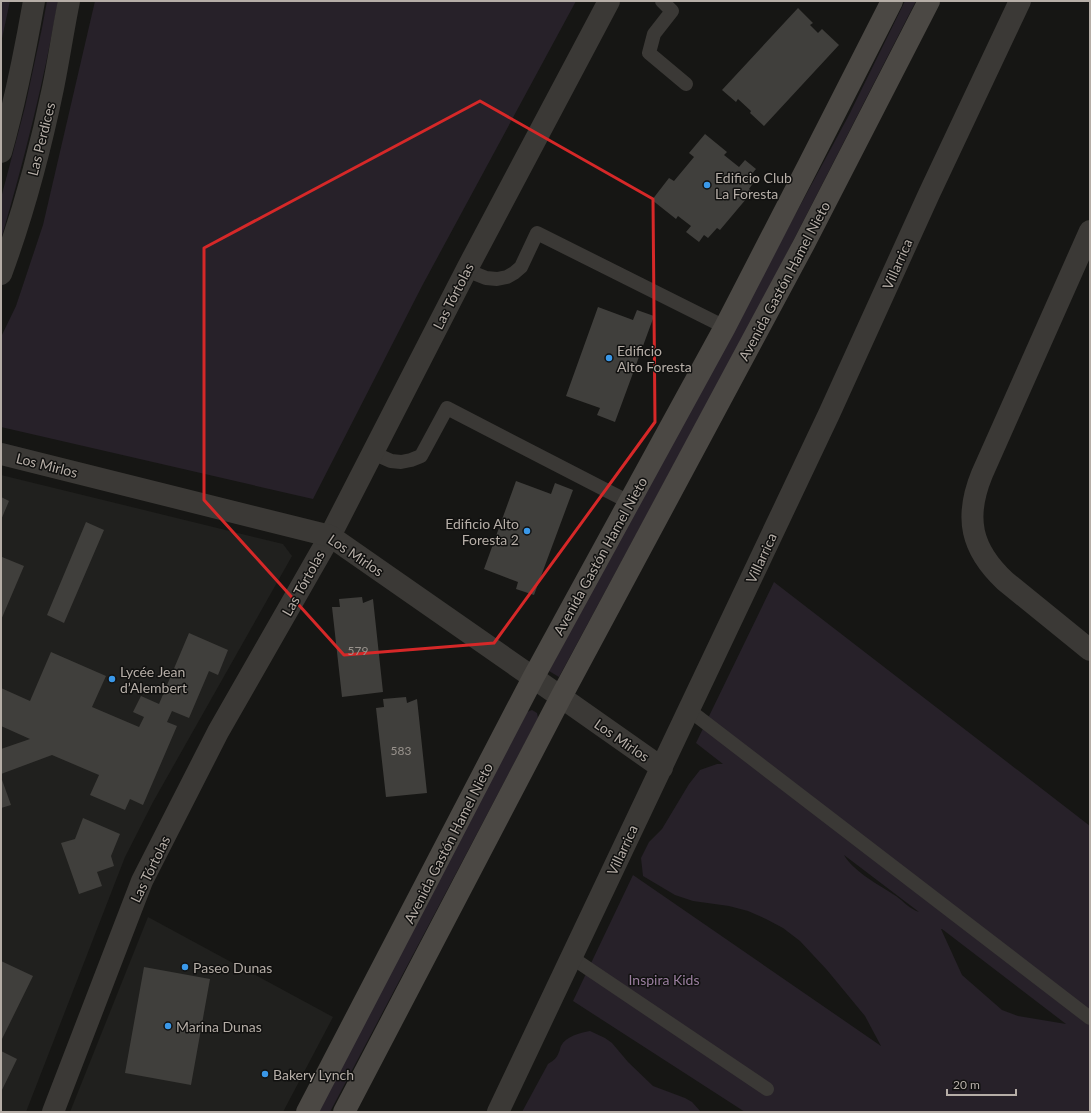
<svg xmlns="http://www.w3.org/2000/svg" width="1091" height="1113" font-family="Lato,sans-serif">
  <rect width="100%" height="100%" fill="#161614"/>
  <!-- built -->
  <path fill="#20201e" d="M1,475L283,544L292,556L153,802L125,857L26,1112H1Z
    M148,917L333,1017L283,1112H70Z"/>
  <!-- green -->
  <path fill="#272129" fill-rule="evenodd" d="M1,1H10L1,43Z
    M47,1H58C44,81 24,161 1,239V198L25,107L42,28Z
    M95,1H576L422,286L313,499L1,427V337L16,306L43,225Z
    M905,1H916L768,290L559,677L549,671L849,115Z
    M774,582L1090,826V1112H745L573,1001L633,875L881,1046L865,1016L827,970L800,941L783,928L766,919L748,911L729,906L693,901L675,895L643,876L641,858L649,842L662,829L689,784L700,770L717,764H723L696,743ZM844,855L919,912C910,909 904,902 896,896C879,885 854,872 844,855ZM941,929H942L1066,1024L1018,1016L1002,1010L962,975Z
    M532,710L537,713L538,718L330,1112H317L527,712Z
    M590,1031L605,1038L612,1043L628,1062L653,1086L685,1098L692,1102L701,1112H522L548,1064C553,1061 557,1058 559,1052C560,1050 560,1048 561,1046C566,1036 580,1033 590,1031Z"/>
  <!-- building -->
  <path fill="#403f3c" d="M798,8L813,23L810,25L818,33L822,29L839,45L764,126L750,113L751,111L738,99L736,102L722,90Z
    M705,134L727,152L724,155L739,167L745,160L756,169L751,175L756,179L749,189L752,192L720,230L717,228L708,238L704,235L699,242L686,232L691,226L678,216L676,219L652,200L669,178L674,181L694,157L689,153Z
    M598,307L633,320L637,310L654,316L615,422L597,415L600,408L566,396Z
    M516,481L551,494L555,483L573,490L534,595L516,589L518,582L484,569Z
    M1,497L9,501L1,520Z
    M86,522L104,530L64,623L47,615Z
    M2,557L24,566L1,620V559Z
    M362,597L363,603L373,599L383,692L342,697L332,607H340L339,599Z
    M189,633L228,650L218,675L209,671L189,718L172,711L167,722L177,726L143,805L130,799L125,810L90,795L99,775L52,755L1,774V749L30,739L1,726V688L30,701L51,652L106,676L92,707L139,727L144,717L133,712L141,696L159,704Z
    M406,697L407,703L417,699L427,793L386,797L376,708L384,707L383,699Z
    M1,777L11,805L1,808Z
    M83,818L120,834L111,856L114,866L97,872L102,886L79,894L61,843L75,839Z
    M1,961L33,976L1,1041Z
    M144,967L210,979L191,1085L125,1073Z
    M1,1051L17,1059L1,1092Z"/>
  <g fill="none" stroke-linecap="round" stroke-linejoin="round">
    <!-- service -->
    <path stroke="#3b3936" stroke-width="14" d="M662,1L672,11L654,34L649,53L686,84
      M468,267L476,274L486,278L497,279L507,277L514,273L521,267L537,233L725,327
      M373,451L382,457L391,461L401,462L411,460L421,456L447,408L629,502
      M689,710L1090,1018
      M571,957L767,1089"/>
    <!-- minor -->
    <path stroke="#3b3936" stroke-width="22" d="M1,152C15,102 25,52 34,1
      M1090,231L982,474C964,518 971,549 1005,581L1090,650
      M1,274C23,214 40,151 53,88C59,59 63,30 69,1
      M561,697L662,768
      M53,1112L142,881L218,732L330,536L468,267L609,1
      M498,1112L829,414L929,194L1020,1"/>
    <!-- tertiary -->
    <path stroke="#3b3936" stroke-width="22" d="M1,454L330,536L561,697"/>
    <!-- secondary -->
    <path stroke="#4b4844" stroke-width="22" d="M307,1112L533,678L725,327L809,164L892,1
      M344,1112L561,697L804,244L929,1"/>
  </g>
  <!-- marked area -->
  <path fill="none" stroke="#d62828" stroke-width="3" stroke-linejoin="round" d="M480,101L653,199L655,422L494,643L344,655L204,500V248Z"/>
  <!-- markers -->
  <g fill="#3a98e9" stroke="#111110" stroke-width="1.5">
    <circle cx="707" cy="185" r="4"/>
    <circle cx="609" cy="358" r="4"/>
    <circle cx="527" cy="531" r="4"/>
    <circle cx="112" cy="679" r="4"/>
    <circle cx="185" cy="967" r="4"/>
    <circle cx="168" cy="1026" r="4"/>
    <circle cx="265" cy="1074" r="4"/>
  </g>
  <g text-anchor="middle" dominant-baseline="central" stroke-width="3" stroke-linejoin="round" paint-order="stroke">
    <!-- number labels -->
    <g font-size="12" fill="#98928c">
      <text x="358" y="650">579</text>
      <text x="401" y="750">583</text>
    </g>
    <!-- street labels -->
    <g font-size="14" fill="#b6aea7" stroke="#111110">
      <text transform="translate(41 139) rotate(-76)">Las Perdices</text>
      <text transform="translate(897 264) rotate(-66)">Villarrica</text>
      <text transform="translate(784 281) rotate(-62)">Avenida Gastón Hamel Nieto</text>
      <text transform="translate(453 296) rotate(-63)">Las Tórtolas</text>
      <text transform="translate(47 465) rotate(14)">Los Mirlos</text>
      <text transform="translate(356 555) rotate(34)">Los Mirlos</text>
      <text transform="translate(600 556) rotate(-61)">Avenida Gastón Hamel Nieto</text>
      <text transform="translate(761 558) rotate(-65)">Villarrica</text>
      <text transform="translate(303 583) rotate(-61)">Las Tórtolas</text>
      <text transform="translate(622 740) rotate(35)">Los Mirlos</text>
      <text transform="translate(448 843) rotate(-63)">Avenida Gastón Hamel Nieto</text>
      <text transform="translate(622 850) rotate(-65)">Villarrica</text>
      <text transform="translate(150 869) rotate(-64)">Las Tórtolas</text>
    </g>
    <!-- poi labels -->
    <g font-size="14" fill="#b6aea7" stroke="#111110" text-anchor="start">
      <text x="715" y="177">Edificio Club<tspan x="715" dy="16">La Foresta</tspan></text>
      <text x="617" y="350">Edificio<tspan x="617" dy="16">Alto Foresta</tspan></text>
      <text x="519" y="523" text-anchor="end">Edificio Alto<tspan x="519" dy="16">Foresta 2</tspan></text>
      <text x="120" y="671">Lycée Jean<tspan x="120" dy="16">d’Alembert</tspan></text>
      <text x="193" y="967">Paseo Dunas</text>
      <text x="176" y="1026">Marina Dunas</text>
      <text x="273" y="1074">Bakery Lynch</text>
    </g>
    <!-- park labels -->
    <g font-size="14" fill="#9b7fa0" stroke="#111110">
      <text x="664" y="979">Inspira Kids</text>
    </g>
  </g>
  <!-- border -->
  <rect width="1091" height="1113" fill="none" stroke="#b6aea7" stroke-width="4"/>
  <!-- scale -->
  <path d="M947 1089v6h69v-6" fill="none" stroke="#b6aea7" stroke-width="2"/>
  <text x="953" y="1089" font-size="12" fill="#b6aea7" stroke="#111110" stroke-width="3" paint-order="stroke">20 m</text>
</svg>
